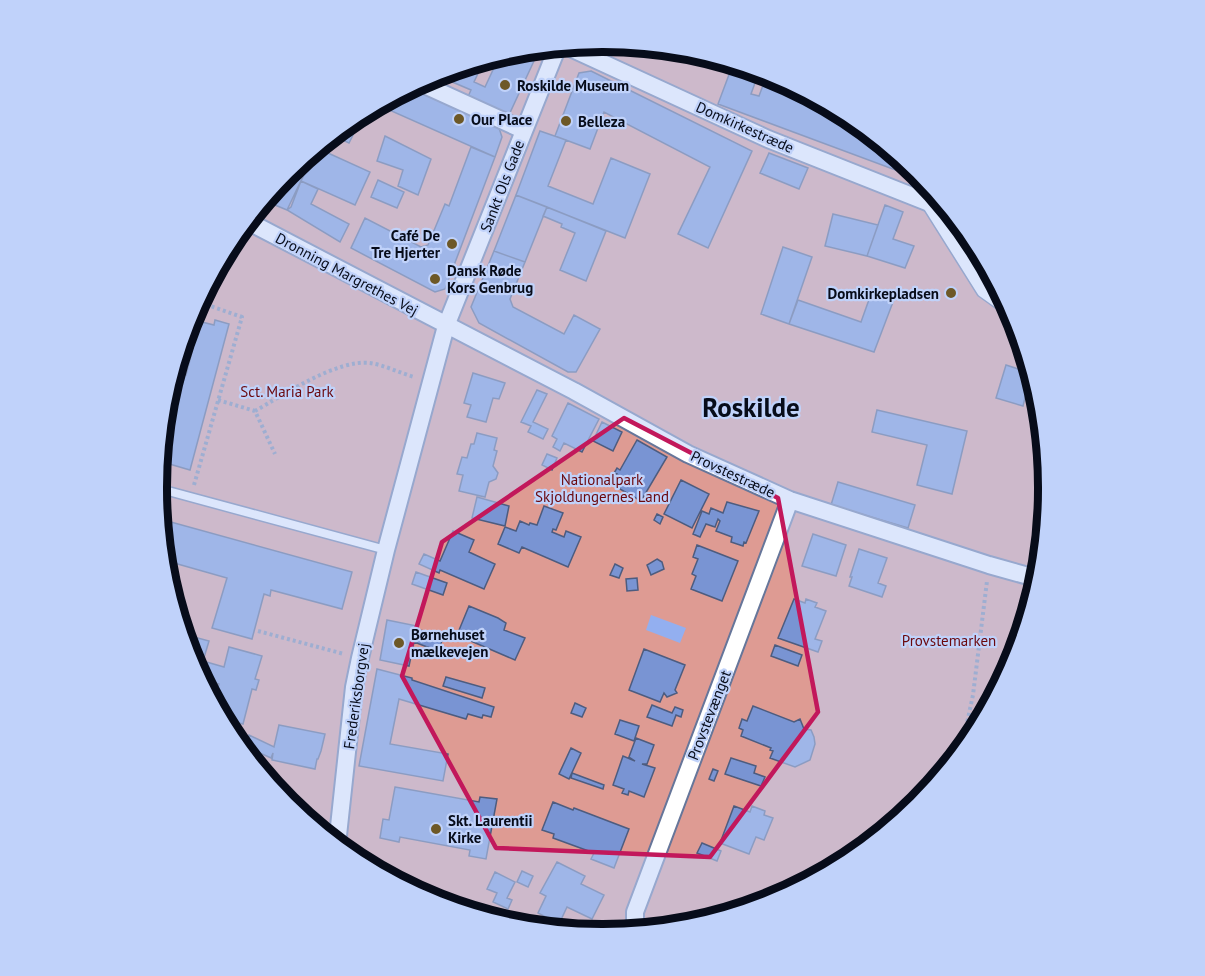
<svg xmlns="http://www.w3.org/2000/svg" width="1205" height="976" font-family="'PT Sans',sans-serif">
  <rect width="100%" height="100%" fill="#c0d2fa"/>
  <!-- green -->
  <path fill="#de9b93" d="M158 488a445 445 0 1 1 890 0a445 445 0 1 1-890 0Z"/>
  <!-- water -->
  <path fill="#93aff0" d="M651,615L686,628L680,643L646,630Z"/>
  <!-- building -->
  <path fill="#7994d3" stroke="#4d5c7f" stroke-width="1.5" d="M540,48L508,117L467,99L471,90L436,75L476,63L482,65L474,82L485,87L500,55L516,51Z
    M733,64L759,72L751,94L759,96L765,80L819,100L851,117L918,173L917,178L718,104Z
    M591,71L752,151L708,248L678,234L710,167L604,112L590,149L555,136L579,73Z
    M410,88L499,128L502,137L495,157L378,105Z
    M350,121L358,125L349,143L334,136L332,139L330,138Z
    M540,131L566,140L548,186L593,204L611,158L650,174L625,238L516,195Z
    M385,136L431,159L418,195L398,186L403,170L377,161Z
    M471,147L495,157L445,289L435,292L351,248L365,218L421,247L428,245L445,204L449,206Z
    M317,148L370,172L355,205L301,181Z
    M316,149L287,210L275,205L288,179L283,177Z
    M769,153L808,168L799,189L760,173Z
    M283,177L288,179L275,205L265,200Z
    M378,180L404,192L397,208L371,197Z
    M301,181L318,189L311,204L349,224L340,242L287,210L291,207Z
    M516,195L547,207L525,262L494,251Z
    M885,205L903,212L893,239L914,246L905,268L867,256Z
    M547,207L606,231L586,281L560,270L575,233L561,227L562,224L543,216Z
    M833,214L878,225L867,256L825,246Z
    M783,247L812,257L789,324L761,314Z
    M494,251L525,262L510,299L513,307L564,334L574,315L600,329L576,372H568L479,323L471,307Z
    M871,294L893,302L874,352L789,324L798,300L861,322Z
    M190,319L214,325L215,320L229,324L190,470L159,461L162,433L169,435L171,427L163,425V418L173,420L175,411L164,408L165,401L174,371L186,375L193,348L182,345Z
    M1006,365L1031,373L1023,406L996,398Z
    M473,373L505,383L499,399L493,398L486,422L467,417L471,405L464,403Z
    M537,390L547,394L533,422L548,429L543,439L528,432L531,426L521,422Z
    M568,403L599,419L582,452L564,443L560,451L553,447L557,439L552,436Z
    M877,410L967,431L952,494L917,485L927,445L872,432Z
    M602,422L622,432L613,451L593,441Z
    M477,433L497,438L494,450L497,451L493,466L498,473L496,479L489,482L485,497L459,491L463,475L457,474L462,457L467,458L471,444H474Z
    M637,440L667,457L641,501L611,484L617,474L614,473L617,468L620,470Z
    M547,454L557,458L552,470L542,465Z
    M681,480L709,494L692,528L664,514Z
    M838,482L915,505L908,528L831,505Z
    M477,497L509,506L505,526L472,518Z
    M727,502L759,511L746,543L744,542L743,546L731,542L732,537L716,531L720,521L718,519L715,527L706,524L700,537L693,534L702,511L709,514L711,508L723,513Z
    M544,506L563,513L556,530L553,529L552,532L564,537L566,531L581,537L568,567L522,547L519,553L498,544L505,527L516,531L520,521L529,525L530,523L537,525Z
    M657,514L663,517L660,524L654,520Z
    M160,519L352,572L342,609L271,590L270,596L264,594L252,639L212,628L227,578L167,561L165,570Z
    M453,531L474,540L469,552L495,564L484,589L440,570L439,573L419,564L424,554L440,561Z
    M813,534L846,545L836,576L802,566Z
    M697,545L738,561L722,601L691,589L696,576L692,574L698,559L693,557Z
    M859,549L887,558L878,583L886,586L882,597L849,586L852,577H850Z
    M657,559L662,562L664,569L651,575L647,565Z
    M615,564L623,568L619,578L610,575Z
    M416,572L447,583L443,595L412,584Z
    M637,578L638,590L627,591L626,579Z
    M794,599L805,603L806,599L817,603L815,607L826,611L815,639L822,641L818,652L778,638Z
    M469,606L498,618L506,623L504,630L525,638L515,660L457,635Z
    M387,620L417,626L416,630L425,631L424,633L442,641L438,651L414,642L409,666L380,660Z
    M183,634L209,641L203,661L224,667L229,647L262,656L255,679L259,680L256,690L252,689L243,724L223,719L214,703L219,684L201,679L190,658Z
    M775,645L802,655L798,666L771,656Z
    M644,649L685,665L675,690L677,693L667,697L664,693L660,702L629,690Z
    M377,669L412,678V680L494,707L491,717L483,715L482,718L468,714L466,719L399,699L390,744L448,754L443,781L359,766Z
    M446,677L485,688L482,698L443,686Z
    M575,703L586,708L582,717L571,713Z
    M652,705L672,713L675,707L683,710L681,717L676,715L672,726L647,717Z
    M753,706L794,722L800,719L804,729L811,730L814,737L815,744L810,760L795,767L770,758L773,751L770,750L771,748L741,736L743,730L739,728L742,719L747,721Z
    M620,720L639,726L634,741L615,734Z
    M279,725L325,734L321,751L318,759H317L315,769L272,760L273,753L271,758L244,746L249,735L274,747Z
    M636,738L654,745L647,764H642L655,768L644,797L629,791L628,795L622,793L624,789L613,785L623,756L635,761L629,757Z
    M571,748L581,753L569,779L559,774Z
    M731,758L756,766L754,773L765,777L761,786L725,774Z
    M713,769L718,771L714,781L709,779Z
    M572,773L604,785L603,789L571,778Z
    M395,787L479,802L480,797L497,799L486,859L469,856L470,850L400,837L399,842L380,838L383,819L389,820Z
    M553,802L573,810L574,808L629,829L614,868L591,859L594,853L553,838L554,834L542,830Z
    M734,806L750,812L752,806L765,811L764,815L773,818L764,840L756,837L749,854L720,843Z
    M702,843L721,851L717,861L697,853Z
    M557,862L585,876L581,884L604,895L592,919L567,907L559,924L538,913L546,896L540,893Z
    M522,871L533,876L528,887L517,882Z
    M495,872L515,882L507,898L512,900L508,909L493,902L497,893L487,889Z
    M690,917L701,921V922L687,926Z"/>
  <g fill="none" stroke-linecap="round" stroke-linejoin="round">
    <!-- service casing -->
    <g stroke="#66769a" stroke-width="11">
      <path id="service" d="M157,488L386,550"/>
    </g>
    <!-- pedestrian casing -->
    <g stroke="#66769a" stroke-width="15">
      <path id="pedestrian" d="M929,186L927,202L983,291L1011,311"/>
    </g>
    <!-- minor casing -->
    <g stroke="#66769a" stroke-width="20">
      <path id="minor" d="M566,46L768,139L927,202
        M420,83L523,130
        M247,221L574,391L688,454L790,500L989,565L1039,579
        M337,845L354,687L360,658L386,550L446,326L558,46
        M635,931V912L790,500"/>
    </g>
    <!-- path -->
    <path stroke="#7784a1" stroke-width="4" stroke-dasharray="3 3" stroke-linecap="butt" d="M218,400L255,411L275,454
      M255,411C283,395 337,359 370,363C384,365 400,373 414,377
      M194,485L242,317L199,302
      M258,631L344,654
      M961,751L973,695L987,581"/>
    <!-- service -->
    <use href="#service" stroke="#fff" stroke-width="8"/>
    <!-- pedestrian -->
    <use href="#pedestrian" stroke="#fff" stroke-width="12"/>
    <!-- minor -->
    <use href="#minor" stroke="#fff" stroke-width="16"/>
  </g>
  <!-- marked area -->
  <path d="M0 0H1205V976H0ZM624,418L778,498L818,712L710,857L496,848L402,676L442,542Z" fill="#c0d2fa" fill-opacity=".55" fill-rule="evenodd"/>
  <path fill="none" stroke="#c2185b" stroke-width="4.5" stroke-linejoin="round" d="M624,418L778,498L818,712L710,857L496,848L402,676L442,542Z"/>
  <!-- markers -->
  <g fill="#6d5827" stroke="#c0d2fa" stroke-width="2">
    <circle cx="505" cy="85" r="6"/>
    <circle cx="459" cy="119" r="6"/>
    <circle cx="566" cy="121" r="6"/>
    <circle cx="452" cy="244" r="6"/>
    <circle cx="435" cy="279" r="6"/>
    <circle cx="951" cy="293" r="6"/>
    <circle cx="399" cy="643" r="6"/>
    <circle cx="436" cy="829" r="6"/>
  </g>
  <g text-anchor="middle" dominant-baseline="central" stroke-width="4.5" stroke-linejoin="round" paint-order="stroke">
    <!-- poi labels -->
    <g font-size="15" font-weight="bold" fill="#070c1a" stroke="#c0d2fa" text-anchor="start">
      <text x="517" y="85">Roskilde Museum</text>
      <text x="471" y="119">Our Place</text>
      <text x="578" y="121">Belleza</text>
      <text x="440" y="235" text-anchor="end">Café De<tspan x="440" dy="17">Tre Hjerter</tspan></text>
      <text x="447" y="270">Dansk Røde<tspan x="447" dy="17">Kors Genbrug</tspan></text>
      <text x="939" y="293" text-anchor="end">Domkirkepladsen</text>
      <text x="411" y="634">Børnehuset<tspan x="411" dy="17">mælkevejen</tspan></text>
      <text x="448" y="820">Skt. Laurentii<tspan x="448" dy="17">Kirke</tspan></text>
    </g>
    <!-- street labels -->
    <g font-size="15" fill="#070c1a" stroke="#c0d2fa">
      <text transform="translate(745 127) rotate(24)">Domkirkestræde</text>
      <text transform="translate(502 186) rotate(-69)">Sankt Ols Gade</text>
      <text transform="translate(347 274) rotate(28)">Dronning Margrethes Vej</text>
      <text transform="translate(733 474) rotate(25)">Provstestræde</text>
      <text transform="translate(356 696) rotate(-82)">Frederiksborgvej</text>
      <text transform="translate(709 715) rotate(-69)">Provstevænget</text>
    </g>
    <!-- park labels -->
    <g font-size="15" fill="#6a080d" stroke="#c0d2fa">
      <text x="287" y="391">Sct. Maria Park</text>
      <text x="602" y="479">Nationalpark<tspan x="602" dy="17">Skjoldungernes Land</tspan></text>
      <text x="949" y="640">Provstemarken</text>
    </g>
    <!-- town labels -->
    <g font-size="27" font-weight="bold" fill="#070c1a" stroke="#c0d2fa">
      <text x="751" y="407">Roskilde</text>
    </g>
  </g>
  <!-- crop -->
  <path d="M0 0H1205V976H0ZM602 52H603A435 435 0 0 1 1038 487V489A435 435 0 0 1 603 924H602A435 435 0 0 1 167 489V487A435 435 0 0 1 602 52Z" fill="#c0d2fa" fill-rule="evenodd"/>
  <path fill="none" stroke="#070c1a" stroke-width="8" d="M602 52H603A435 435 0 0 1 1038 487V489A435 435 0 0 1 603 924H602A435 435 0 0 1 167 489V487A435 435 0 0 1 602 52Z"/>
</svg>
